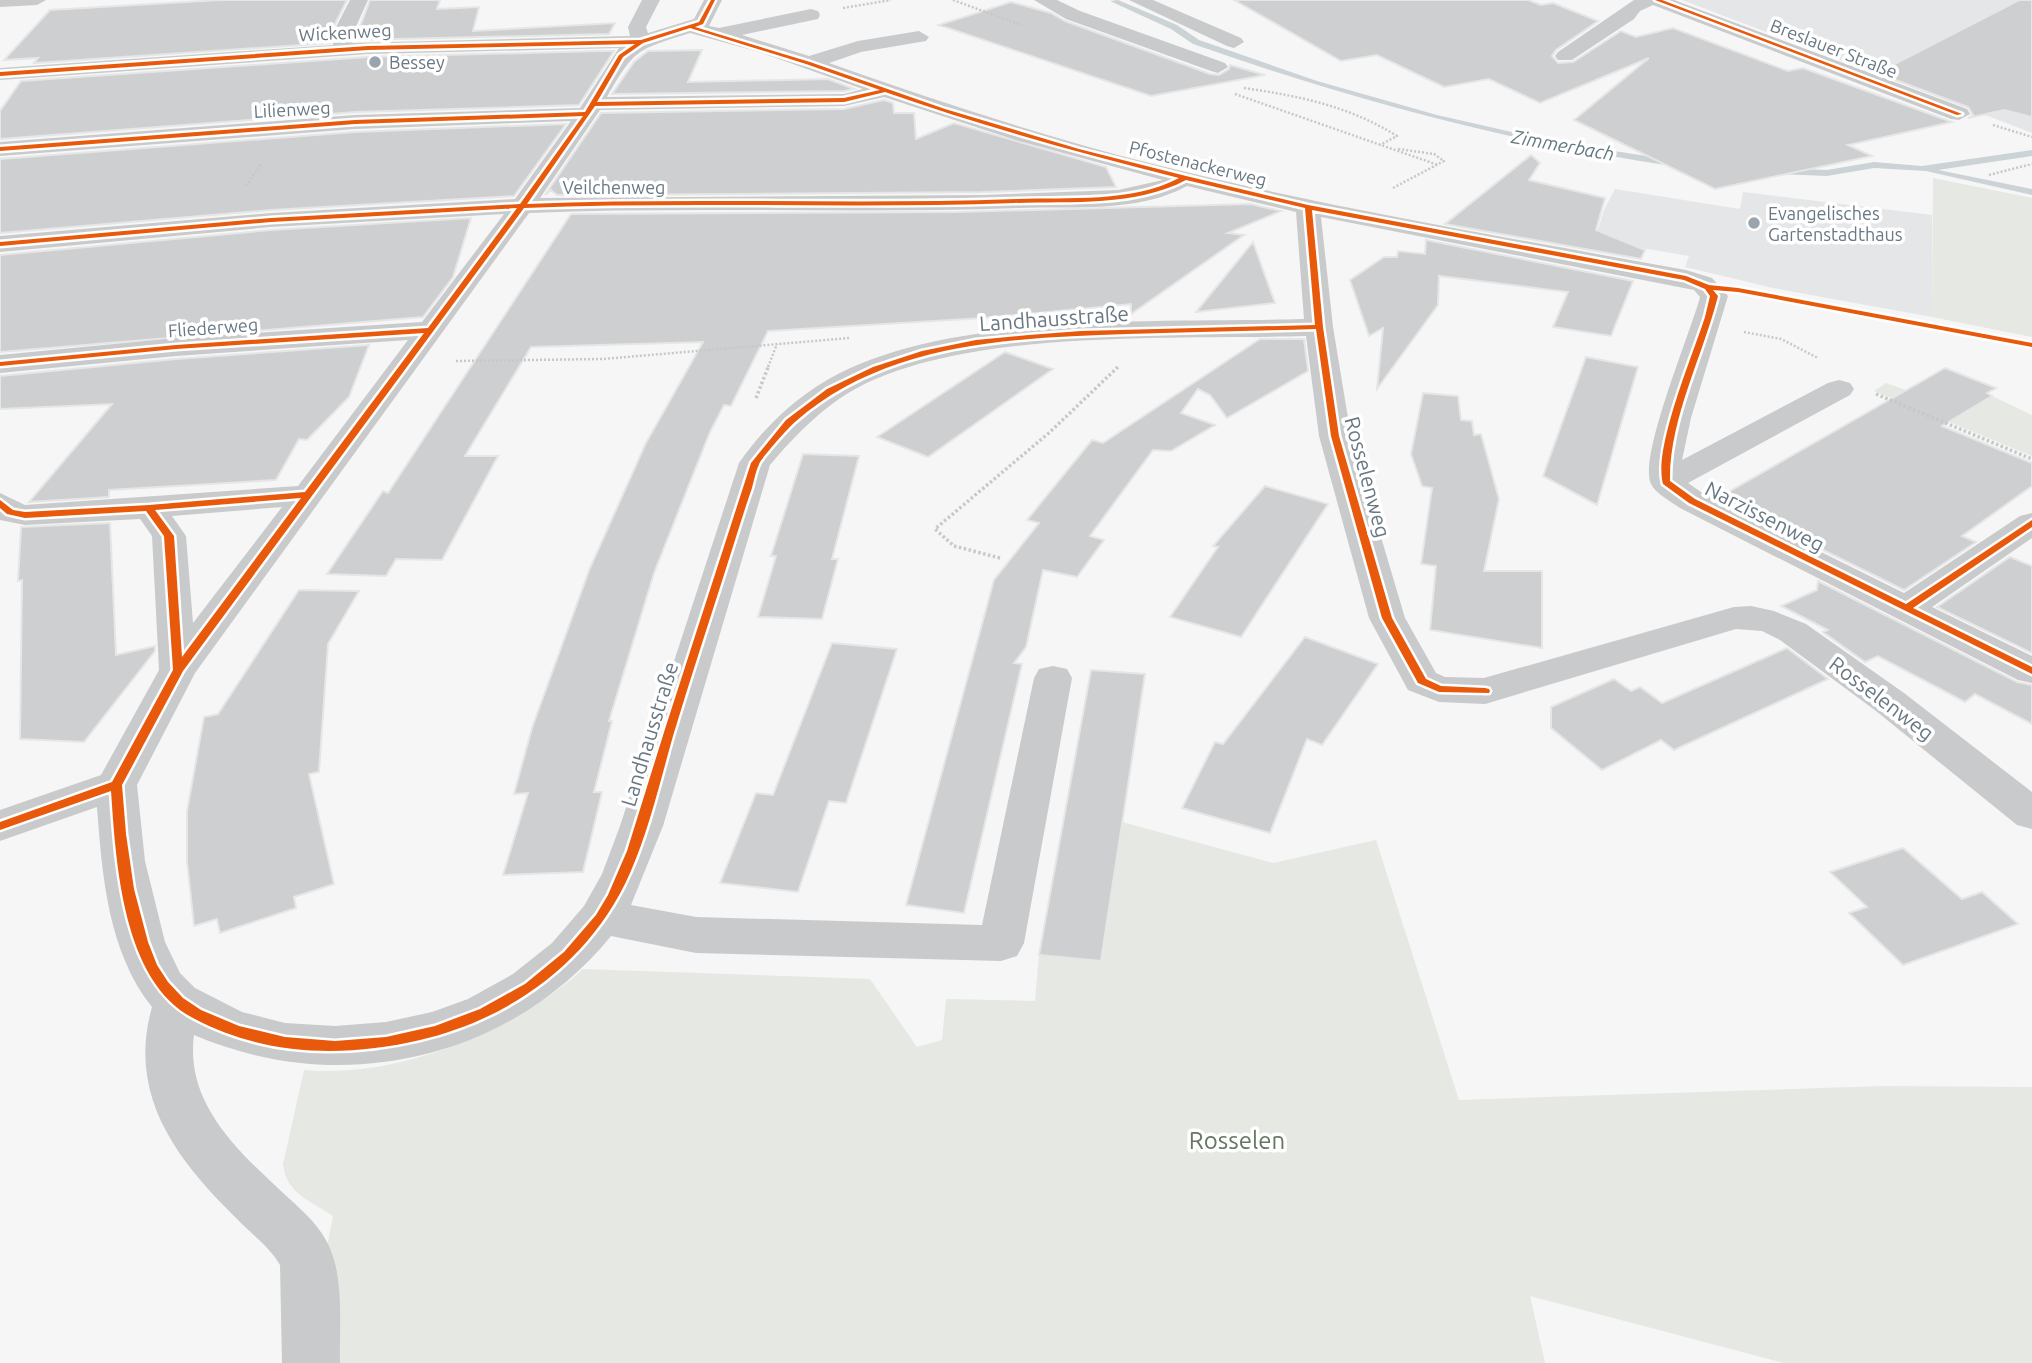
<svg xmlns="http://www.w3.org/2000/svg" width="2032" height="1363" font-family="Ubuntu,sans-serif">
  <rect width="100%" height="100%" fill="#f6f6f6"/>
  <!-- built -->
  <path fill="#e5e6e7" d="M1682,0H2032V133L1988,116Z
    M1615,189L1740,209L1743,192L1932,215V317L1773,288L1685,267L1689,256L1595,240L1604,210Z"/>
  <!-- green -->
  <path fill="#e5e8e3" d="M1933,178L2032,198V337L1932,317Z
    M1886,383L1958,408L1992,396L2032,415V456L1874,391Z
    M1122,822L1273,863L1376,840L1459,1100L1883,1086L2032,1087V1363H1784L1530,1296L1545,1363H330L326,1252L333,1216C311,1201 286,1194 283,1164L304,1070C397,1079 515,1031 583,969L870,979L917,1047L942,1040L946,999L1035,1001L1039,955L1102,961Z"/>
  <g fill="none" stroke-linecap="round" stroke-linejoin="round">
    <!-- stream -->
    <path fill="#cbd3d6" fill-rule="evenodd" d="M1118,0L1177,25L1199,40L1317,81L1437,115L1556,142L1679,161L1684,164L1679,167C1512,143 1352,100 1193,44L1171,29L1110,1Z
      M2032,150V156L1938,170L2032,189V195L1926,171L1874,168L1827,176L1778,174L1773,171L1778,168L1827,170L1874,162L1922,166Z"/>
  </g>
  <!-- building -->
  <path fill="#cdcfd0" stroke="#e6e6e6" stroke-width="2" d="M220,0H347L332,30L331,43L34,63L38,58L4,60L50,10Z
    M370,0H440L437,9L479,7L473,31L615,23L609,34L355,40Z
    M1234,0H1528L1541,5L1553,3L1598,21L1556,50L1552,56L1558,63L1573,62L1621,31L1636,37L1673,28L1788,71L1803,68L1952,122L1848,145L1872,156L1715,189L1574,120L1649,58L1540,103L1489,79L1444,87L1377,55L1341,61Z
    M2019,0H2032V117L2004,110L1968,118L1973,115L1968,107L1877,73Z
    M1011,2L1051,13L1065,21L1210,74L1219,75L1229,69L1230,65L1265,75L1151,96L939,25Z
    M702,50L688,82L828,79L854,89L844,91L612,94L634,62L648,51Z
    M600,51H614L579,105L355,112L0,139V111L21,81L368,57Z
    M884,100L893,103L894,113H914L916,139L954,123L1106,167L1116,187L982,192L584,195H557L551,190L545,195L601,113L844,109Z
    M566,124L514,196L271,210L0,233V159L355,132Z
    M1531,155L1540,163L1529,180L1605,198L1596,230L1645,250L1641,259L1445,224Z
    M1250,204L1281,211L1228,233L1244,235L1131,314V304L984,318L768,331L731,406L724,405L710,432L654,573L609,721H612L594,792H602L583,872L503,875L528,793L514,794L532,728L590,568L646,443L703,342L531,347L465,456H498L442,560L396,559L386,576L327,574L383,491L388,493L571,214L958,212Z
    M471,218L453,277L423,317L0,352V255L271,230Z
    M1426,240L1633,281L1611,336L1553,327L1568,292L1439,276L1438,305L1377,389L1383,328L1369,336L1350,280L1384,257H1397L1398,251L1425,254Z
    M1253,242L1275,303L1196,312Z
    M1260,339H1304L1308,371L1227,418L1210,395L1198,389L1181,413L1215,425L1171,451L1153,450L1090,536L1104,540L1077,577L1043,570L1026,647L1014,663L1022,664L964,913L906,905L994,580L1039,523L1027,520L1092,440L1103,443Z
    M369,345L349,397L307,440L299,439L276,480L109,490V497L29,502L112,404L0,409V376L176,359Z
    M1005,352L1053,369L928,457L877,437Z
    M1586,357L1638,367L1597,505L1543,476Z
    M1945,368L1996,388L1987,393L1992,396L1942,426L2032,463V486L1962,536L1976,542L1904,590L1718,498Z
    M1423,393L1458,396L1461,420L1472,421L1474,435L1481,434L1499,499L1484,571H1542V648L1430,630L1436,566L1421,564L1432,488L1422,486L1411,454Z
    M803,454L859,456L832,559H838L822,619L758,617L776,556H771Z
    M1265,486L1328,504L1241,637L1170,617L1218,547L1213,546Z
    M110,523L116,655L155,646V651L84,742L20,739L22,580L18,581L21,527Z
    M2010,557L2032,566V653L1937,607Z
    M1818,581L2017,682L2032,685V724L1975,694L1965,702L1878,656L1865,662L1823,632L1828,630L1781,606L1817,590Z
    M299,590L359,591L328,644L319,772L309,774L334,884L294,897L296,908L220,933L217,919L194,926L187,861V811L204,717L218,714Z
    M1305,637L1378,664L1322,745L1307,739L1270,833L1182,808L1215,742L1223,744Z
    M832,643L897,649L846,803L829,801L798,892L720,883L756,793L773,795Z
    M1787,648L1828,679L1674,750L1661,740L1602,770L1551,728V707L1614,679L1631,691L1640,687L1662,703Z
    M1091,670L1145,674L1101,961L1039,955Z
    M1903,848L1962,899L1982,892L2018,924L1903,965L1849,913L1867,907L1830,872Z"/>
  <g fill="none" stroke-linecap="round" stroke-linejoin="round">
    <!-- path-far1 -->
    <path stroke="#c6c8c9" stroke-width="2.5" stroke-dasharray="2 2" stroke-linecap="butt" d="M953,0L1021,25
      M843,8L891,0
      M1244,88C1299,96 1349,106 1397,136L1380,145
      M1235,94L1438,165
      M1993,125L2032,137
      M1989,175L2032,164
      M246,186L261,164
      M1393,188L1444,161L1434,154L1398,149
      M1744,332L1781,339L1818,358
      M456,361L603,359L849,338
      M768,367L777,344"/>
    <!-- path -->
    <path stroke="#c6c8c9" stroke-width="3.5" stroke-dasharray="2.5 2.5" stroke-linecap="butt" d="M1876,394L2032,459
      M756,398L769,365
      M1000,558L954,546L935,529L1050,432L1119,366"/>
    <!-- minor -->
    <path fill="#c9cacb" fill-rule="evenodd" d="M0,0H46L37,5L0,7Z
      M350,0H368L354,31L352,43L630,36L628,27L642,0H660L646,27L648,33L694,19L704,0H722L709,26L719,28L811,9L818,11L820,15L818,19L742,35L809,56L858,41L919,31L929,37L926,41L861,52L829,63C937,101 1045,137 1157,165C1331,208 1509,238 1686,270L1712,278L1728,296L1691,418L1682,460L1828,383L1839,380L1850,383L1854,389L1850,395L1688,483L1704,494L1904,593L2020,516L2032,513V538L1932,607L2032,656V683L2018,680L1680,508C1672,502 1656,494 1651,484C1638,457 1691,332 1700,297L1694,290L1321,217L1333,327L1351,436L1405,618L1436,673L1445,677L1484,678L1734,607L1751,606L1774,611L1806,624L1904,693L2032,792V829L2017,825L1876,711L1780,640L1762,631L1736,629L1485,704L1439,702L1408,690L1369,618L1319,436L1306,336C1178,340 945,326 839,399C812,418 791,440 770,465L663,826L631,905L696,917L982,925L1034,678L1039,669L1053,666L1067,669L1072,678L1024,943L1017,956L1001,961L696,953L611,936C510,1060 341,1098 194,1035C185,1102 236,1149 281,1191C298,1207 316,1221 327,1242C345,1276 339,1325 340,1363H282L280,1265C270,1247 250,1233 236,1218C176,1159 127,1095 152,1007C108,952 102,875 97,807L0,841V810L101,775L159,670L152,536L140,519L25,525L0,520V493L25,505L298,486L408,340L176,356L0,373V355L176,338L422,322L504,214L271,227L0,252V236L271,213L515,199L571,121L355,129L0,156V142L355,115L580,108L619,48L368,54L0,80V68L333,45L334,31ZM690,33L759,52L863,89L844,94L607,97C635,48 637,50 690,33ZM884,97L1019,141L1163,180L1118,190L982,195L540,198L600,110L844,106ZM1187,186L1296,212L1304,319C1165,323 937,310 819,385C787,405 760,433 739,463L620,826L602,874L584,906L552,943L513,974L468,999L432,1012L386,1022L335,1026L285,1023L242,1012L195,988L180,973L165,942L145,861L137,785L195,673L529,213C693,206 856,214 1019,208C1073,206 1138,213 1187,186ZM282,507L193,623L186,536L172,516Z
      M1034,0H1057L1080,11L1225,63L1228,67L1218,73L1211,71L1066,19Z
      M1129,0H1153L1241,38L1244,42L1234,48L1227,46Z
      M1634,0H1674L1967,109L1970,114L1959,120L1951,119L1653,5L1640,11L1634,19L1572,60H1558L1555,56L1558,52Z"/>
    <!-- cycleway casing -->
    <g stroke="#fff" stroke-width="5">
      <path id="cycleway" d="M711,0H715L703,24L695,27L810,62L945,109L1079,149L1186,176L1308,205L1686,276L1709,285L1738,288L2032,343V347L1738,292L1713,290L1718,296C1703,356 1669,419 1670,481L1695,499L1906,604L2032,520V527L1913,608L2032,667V674L1689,503L1663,484C1653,448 1693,355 1705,317L1710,296L1705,289L1684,280L1312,210L1323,327L1339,436L1392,618L1426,679L1441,686L1485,688L1489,689L1490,691L1489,693L1439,692L1418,683L1382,618L1331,436L1316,329C1253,331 1190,332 1127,334C1012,338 886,342 795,422C786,430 767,452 760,462C756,470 754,480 752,488C744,511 737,534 730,556C711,616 691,676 673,736C660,782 649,830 630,873C592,960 511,1019 420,1040C343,1058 264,1056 193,1018C122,981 116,862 111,791L0,830V822L112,782L173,670L164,536L146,511L25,518L7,514L0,508V500L13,510L25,512L149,505L305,492L424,333L176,349L0,366V362L176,345L428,328L517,208L271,222L0,246V242L271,218L520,204L583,116L355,124L0,151V147L355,120L585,112L619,55L635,44L368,50L0,76V72L368,46L641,40L699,22ZM690,28L806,64L880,90L844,98L597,102L623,57L643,43ZM885,92C982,126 1080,153 1179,178C1133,203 1068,197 1017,199C854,205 690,197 527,204L595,106L844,102ZM1186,180L1305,208L1315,325L1081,331L1029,335L976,340L922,351L873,367L827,389L786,420L751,463L665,729L627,851L608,895L596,915L564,952L525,984L480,1009L435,1026L386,1037L335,1041L285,1037L239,1026L201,1010L183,998L168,982L157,965L148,942L134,889L126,834L122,785L183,671L524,208C687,201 850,209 1014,203C1070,201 1135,207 1186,180ZM301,498L182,657L174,536L155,510Z
        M1655,0H1662L1962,114L1957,115Z"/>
    </g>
    <!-- cycleway -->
    <use href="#cycleway" fill="#e8590c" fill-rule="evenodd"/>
  </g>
  <!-- markers -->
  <g fill="#9aa4ac" stroke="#fff" stroke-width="2.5">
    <circle cx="375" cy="62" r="7"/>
    <circle cx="1754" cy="223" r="7"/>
  </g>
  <g text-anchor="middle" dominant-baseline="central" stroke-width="7" stroke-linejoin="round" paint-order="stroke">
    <!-- far-street labels -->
    <g font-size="18" fill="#687884" stroke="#fff">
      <text transform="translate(345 32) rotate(-3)">Wickenweg</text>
      <text transform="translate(1834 48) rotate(21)">Breslauer Straße</text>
      <text transform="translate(292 109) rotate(-3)">Lilienweg</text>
      <text transform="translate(1198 163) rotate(14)">Pfostenackerweg</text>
      <text x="614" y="187">Veilchenweg</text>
      <text transform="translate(213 327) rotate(-4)">Fliederweg</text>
    </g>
    <!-- far-poi labels -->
    <g font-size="18" fill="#687884" stroke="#fff" text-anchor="start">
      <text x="389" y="62">Bessey</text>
      <text x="1768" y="213">Evangelisches<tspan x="1768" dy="21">Gartenstadthaus</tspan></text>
    </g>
    <!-- far-water labels -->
    <g font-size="19" font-style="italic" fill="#637980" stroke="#fff">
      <text transform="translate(1563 145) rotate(10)">Zimmerbach</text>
    </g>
    <!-- street labels -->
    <g font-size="21" fill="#687884" stroke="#fff">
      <text transform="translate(1054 318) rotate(-4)">Landhausstraße</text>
      <text transform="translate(1368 477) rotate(75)">Rosselenweg</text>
      <text transform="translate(1765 516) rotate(27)">Narzissenweg</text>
      <text transform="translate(1882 698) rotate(37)">Rosselenweg</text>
      <text transform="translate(649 734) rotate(-73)">Landhausstraße</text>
    </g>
    <!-- near-park labels -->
    <g font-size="24" fill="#667762" stroke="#fff">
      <text x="1237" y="1140">Rosselen</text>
    </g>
  </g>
</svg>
